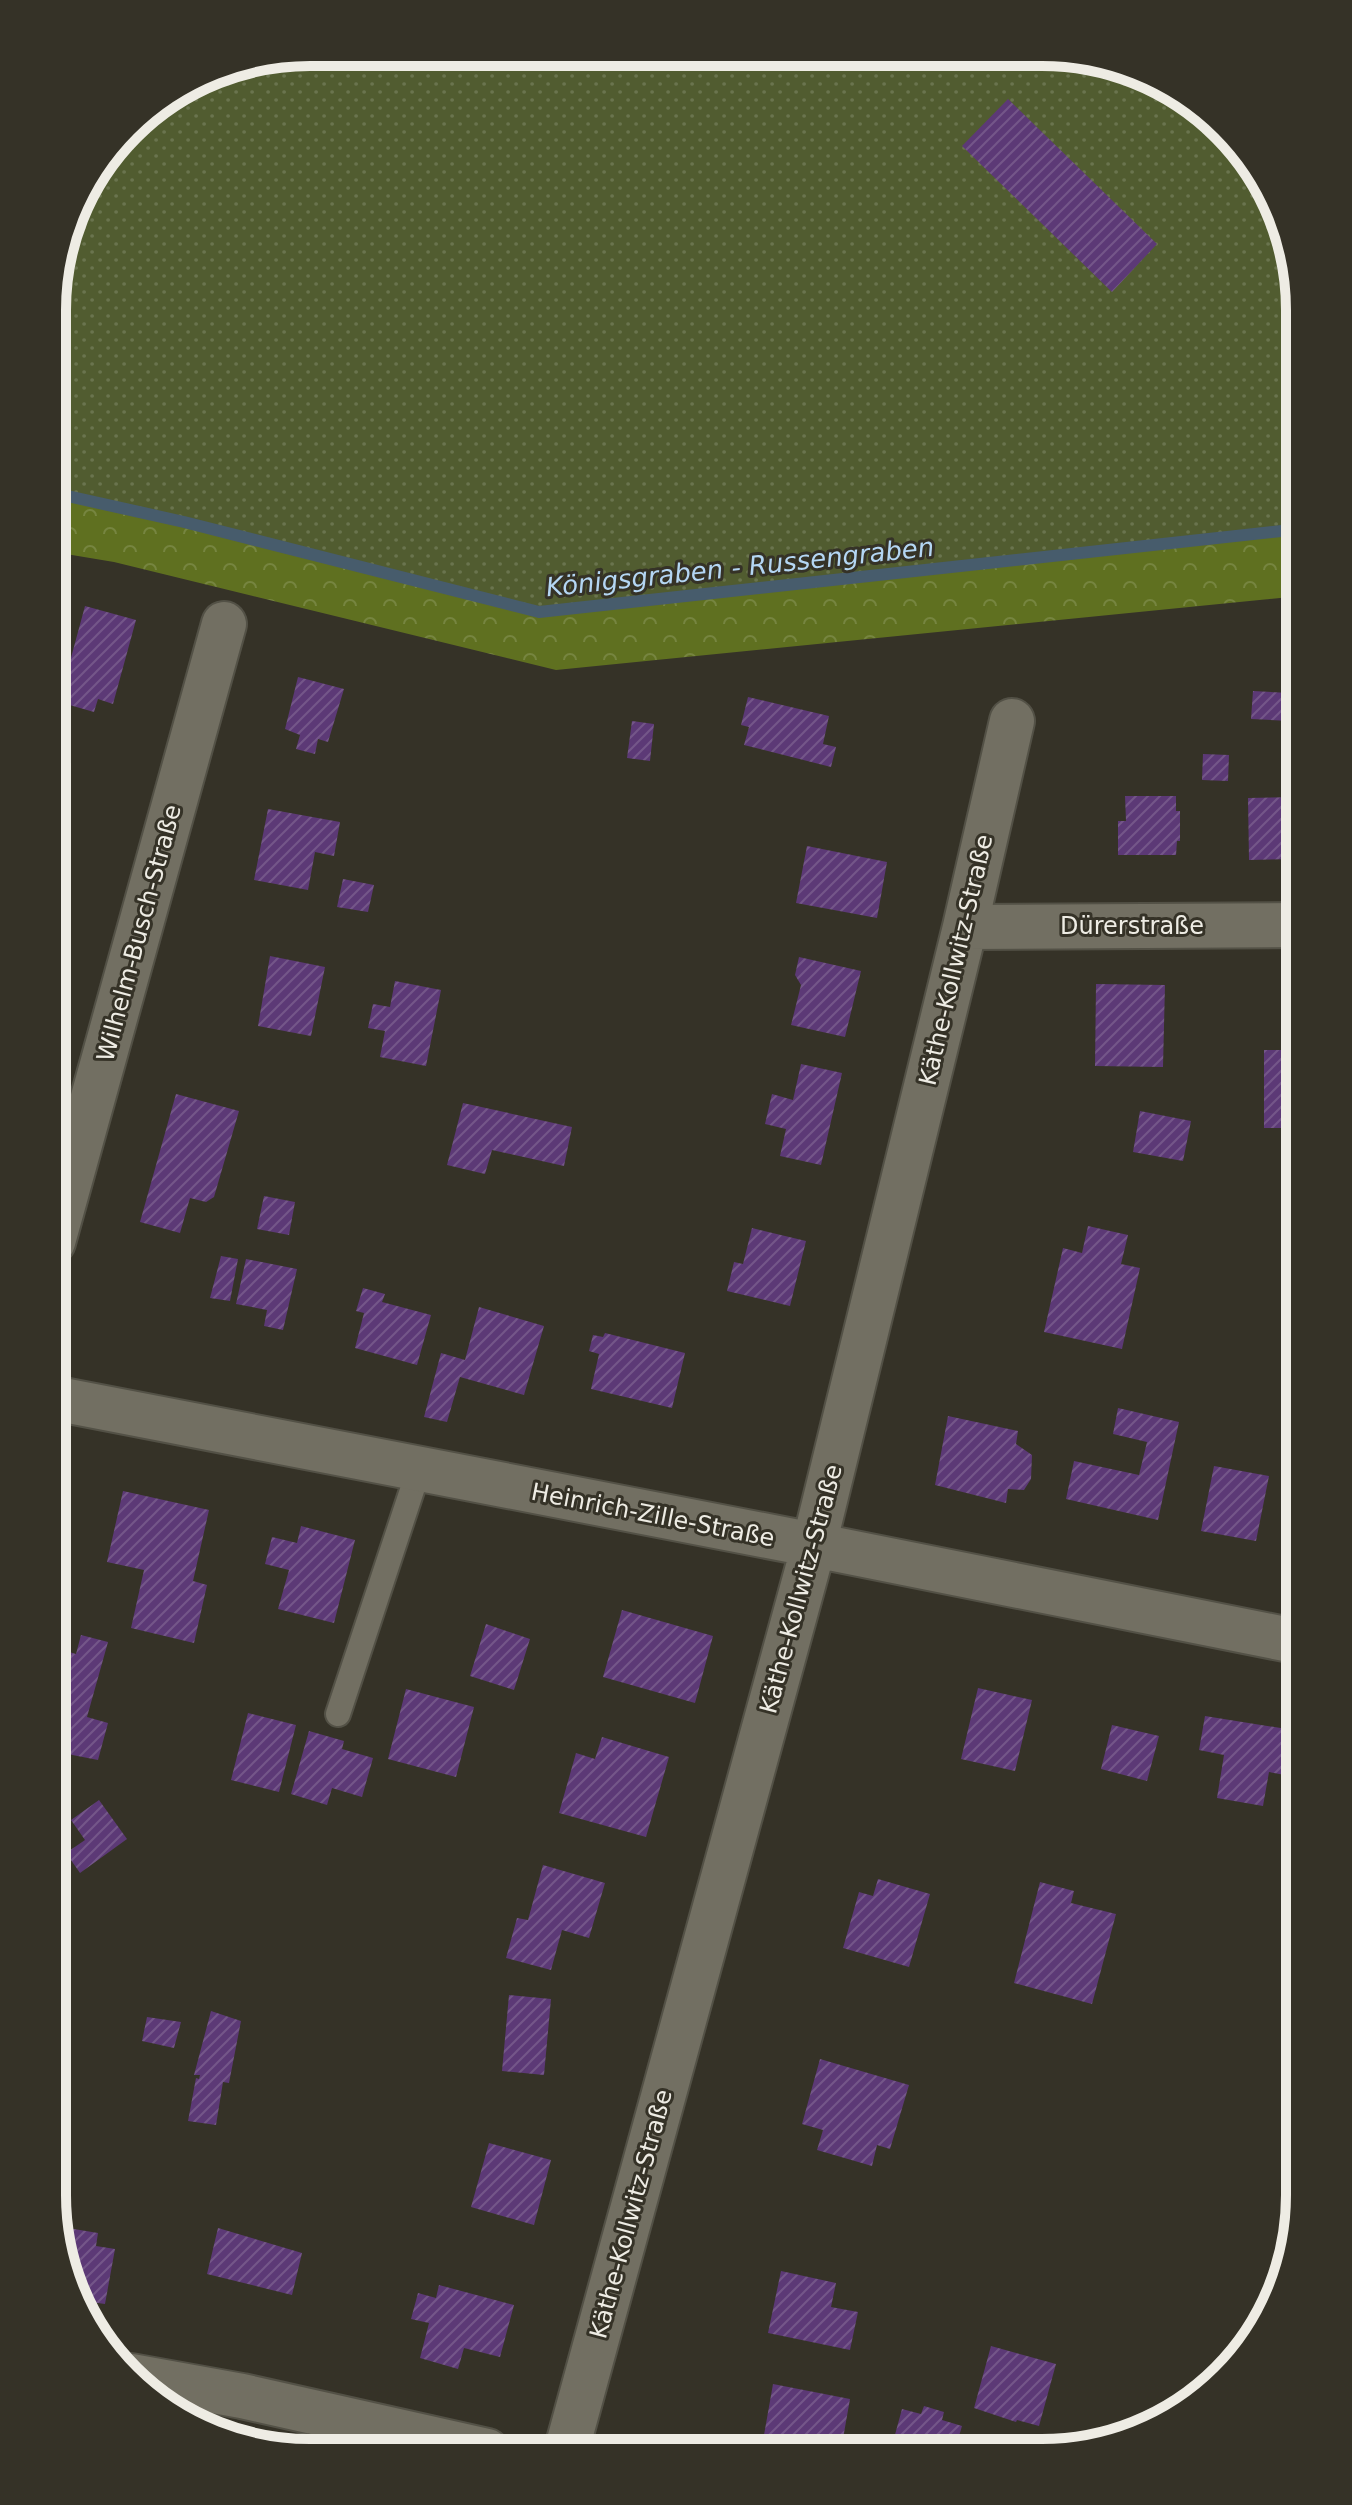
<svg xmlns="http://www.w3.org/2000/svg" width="1352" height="2505" font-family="'DejaVu Sans',sans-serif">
  <defs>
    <pattern id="grass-dots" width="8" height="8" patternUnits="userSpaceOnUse" patternTransform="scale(2)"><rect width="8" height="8" fill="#515c30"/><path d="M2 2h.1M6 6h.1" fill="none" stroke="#6a744e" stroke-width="1.8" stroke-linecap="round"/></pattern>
    <pattern id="forest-crowns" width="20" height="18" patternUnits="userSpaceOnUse" patternTransform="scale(2)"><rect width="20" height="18" fill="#5f7020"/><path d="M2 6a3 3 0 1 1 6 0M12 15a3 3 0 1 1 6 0" fill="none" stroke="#768540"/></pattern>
    <pattern id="cemetery-stones" width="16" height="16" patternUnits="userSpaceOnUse" patternTransform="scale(2)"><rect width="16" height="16" fill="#515c30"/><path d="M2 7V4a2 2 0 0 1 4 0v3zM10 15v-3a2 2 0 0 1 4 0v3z" fill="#6a744e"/></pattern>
    <pattern id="building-hatch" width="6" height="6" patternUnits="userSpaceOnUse" patternTransform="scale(2)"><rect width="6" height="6" fill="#5c3976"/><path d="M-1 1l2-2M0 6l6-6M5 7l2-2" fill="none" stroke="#745689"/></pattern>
  </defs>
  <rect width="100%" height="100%" fill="#353227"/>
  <!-- grass -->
  <path fill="url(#grass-dots)" d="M310,52L1092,57L1212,116L1286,227L1300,310V529L539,612L54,496V277L79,195L140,116L212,71Z"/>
  <!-- forest -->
  <path fill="url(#forest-crowns)" d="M54,493L184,522L539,612L1300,529V596L556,670L114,562L54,552Z"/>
  <!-- cemetery -->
  <path fill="url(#cemetery-stones)" d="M197,2418L374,2451H276Z"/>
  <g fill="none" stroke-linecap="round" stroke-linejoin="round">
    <!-- stream -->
    <path stroke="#475c6c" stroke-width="12" d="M54,493L184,522L539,612L1300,529"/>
  </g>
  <!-- building -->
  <path fill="url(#building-hatch)" d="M997,56H1020L1008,68Z
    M1008,99L1157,244L1112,292L962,146Z
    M85,606L136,620L113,704L98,699L94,712L59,702Z
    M298,677L344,689L328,742L318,739L315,754L296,749L300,735L285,729Z
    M1253,691L1290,693L1289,721L1251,719Z
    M748,697L829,716L823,744L836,747L831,767L744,745L749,727L741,725Z
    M632,721L654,724L650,761L627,758Z
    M1203,754L1229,755L1228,781L1202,780Z
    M1125,796H1176V811H1180V841H1177L1176,855H1118V821H1126Z
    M1300,797V859L1249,860L1248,798Z
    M268,809L340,822L334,856L315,852L308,890L254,880Z
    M807,846L887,862L877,918L796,903Z
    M343,879L374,885L368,912L337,907Z
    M270,956L325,967L311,1036L258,1026Z
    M799,957L861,971L845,1037L791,1025L801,985L795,975Z
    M395,981L441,990L426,1066L380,1057L385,1031L368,1028L373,1004L390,1007Z
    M1096,984L1165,985L1163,1067L1095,1066Z
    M1264,1050H1300V1128H1264Z
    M801,1064L842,1073L821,1165L780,1156L786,1129L765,1124L772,1094L793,1100Z
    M176,1094L239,1111L214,1197L206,1202L190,1198L180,1233L140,1222Z
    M463,1103L572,1127L564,1166L492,1150L485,1174L447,1165Z
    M1140,1111L1191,1121L1183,1161L1133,1152Z
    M264,1196L295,1202L289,1235L257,1229Z
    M1088,1226L1128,1235L1121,1264L1140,1268L1122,1349L1044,1332L1063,1248L1082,1253Z
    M752,1228L806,1241L790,1306L727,1291L734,1262L743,1264Z
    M221,1256L238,1259L230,1301L210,1298Z
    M246,1259L297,1269L283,1330L264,1326L267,1310L236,1304Z
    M363,1288L385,1294L382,1302L431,1315L417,1365L355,1348L364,1313L356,1311Z
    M479,1307L544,1326L524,1395L460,1377L447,1422L424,1417L441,1353L465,1360Z
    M605,1333L685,1353L672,1408L591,1389L599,1354L589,1351L593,1335L603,1337Z
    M1118,1408L1179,1422L1158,1520L1066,1499L1074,1461L1139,1475L1147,1442L1113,1434Z
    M948,1416L1018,1431L1016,1444L1032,1455L1031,1479L1024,1490L1008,1489L1006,1503L935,1485Z
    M1214,1466L1269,1476L1256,1541L1201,1531Z
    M123,1491L209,1510L193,1581L207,1585L194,1643L131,1628L144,1570L107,1562Z
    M301,1526L355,1540L334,1623L278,1609L289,1570L265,1564L272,1537L297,1543Z
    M622,1610L713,1636L695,1703L603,1677Z
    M486,1624L530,1639L514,1690L470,1676Z
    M81,1635L108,1642L87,1717L108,1723L98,1760L52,1751L60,1719L53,1717V1647L76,1654Z
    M978,1688L1032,1700L1015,1771L961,1759Z
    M406,1689L474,1707L456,1777L388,1759Z
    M248,1713L296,1725L279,1792L231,1780Z
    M1205,1716L1299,1731L1290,1776L1269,1772L1263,1806L1217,1798L1224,1755L1199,1750Z
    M1112,1725L1159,1736L1147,1781L1101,1769Z
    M309,1731L344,1741L342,1749L373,1758L362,1797L332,1788L327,1805L291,1794Z
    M602,1737L669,1757L646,1837L559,1813L576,1753L595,1759Z
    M99,1800L127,1839L80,1873L66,1853L85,1840L71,1820Z
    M543,1865L605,1883L589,1938L562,1930L551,1970L506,1958L517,1918L528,1920Z
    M878,1879L930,1894L909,1967L843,1948L859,1892L873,1896Z
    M1040,1882L1074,1891L1071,1903L1116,1914L1092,2004L1014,1983Z
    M52,1957L59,1958L54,1986L52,1985Z
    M509,1995L551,1999L544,2075L502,2071Z
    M211,2011L241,2021L229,2083L223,2082L216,2125L188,2121L196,2078L199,2079L200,2075H194Z
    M147,2017L181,2022L174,2048L142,2041Z
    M820,2059L909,2085L890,2149L877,2145L872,2166L817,2150L823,2130L802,2124Z
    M489,2143L551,2160L534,2225L471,2207Z
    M62,2227L98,2233L96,2246L115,2249L105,2304L76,2300L66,2278L59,2239Z
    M218,2228L302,2253L292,2295L207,2274Z
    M781,2271L836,2283L831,2307L858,2312L850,2350L768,2333Z
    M439,2285L514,2305L500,2357L464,2348L458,2369L420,2358L429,2323L411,2319L418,2293L436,2298Z
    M991,2346L1056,2364L1039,2426L1017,2420L1016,2422L974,2408Z
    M773,2384L850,2399L841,2450L764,2435Z
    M924,2406L944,2412L942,2420L962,2426L954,2453H906L908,2446L893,2442L902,2409L921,2414Z
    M1151,2414L1168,2418L1147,2428Z"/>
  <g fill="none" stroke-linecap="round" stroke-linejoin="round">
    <!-- service casing -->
    <g stroke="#535146" stroke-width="28">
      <path id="service" d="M338,1714L419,1469"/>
    </g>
    <!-- minor casing -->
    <g stroke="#535146" stroke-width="48">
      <path id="minor" d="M965,927L1300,925
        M53,1242L224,624
        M53,1398L814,1545L1300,1642
        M131,2376L242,2396L487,2451
        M566,2452L814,1545L965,927L1012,721"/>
    </g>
    <!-- service -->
    <use href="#service" stroke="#726f62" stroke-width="24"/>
    <!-- minor -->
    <use href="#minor" stroke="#726f62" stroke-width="44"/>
  </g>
  <g text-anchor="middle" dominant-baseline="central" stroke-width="6" stroke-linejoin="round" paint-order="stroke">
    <!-- street labels -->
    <g font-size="24" fill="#eeece4" stroke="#353227">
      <text x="1132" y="926">Dürerstraße</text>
      <text transform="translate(139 933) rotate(-75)">Wilhelm-Busch-Straße</text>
      <text transform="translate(956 960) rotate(-77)">Käthe-Kollwitz-Straße</text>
      <text transform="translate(653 1515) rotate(11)">Heinrich-Zille-Straße</text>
      <text transform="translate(801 1589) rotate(-75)">Käthe-Kollwitz-Straße</text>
      <text transform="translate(631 2214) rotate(-75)">Käthe-Kollwitz-Straße</text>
    </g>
    <!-- water labels -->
    <g font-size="26" font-style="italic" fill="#b4d6f3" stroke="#353227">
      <text transform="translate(740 567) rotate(-6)">Königsgraben - Russengraben</text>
    </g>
  </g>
  <!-- crop -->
  <path d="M0 0H1352V2505H0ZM310 66H1042A244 244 0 0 1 1286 310V2195A244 244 0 0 1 1042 2439H310A244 244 0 0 1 66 2195V310A244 244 0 0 1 310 66Z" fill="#353227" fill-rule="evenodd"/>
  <path fill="none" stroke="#eeece4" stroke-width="10" d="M310 66H1042A244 244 0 0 1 1286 310V2195A244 244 0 0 1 1042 2439H310A244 244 0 0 1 66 2195V310A244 244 0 0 1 310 66Z"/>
</svg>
